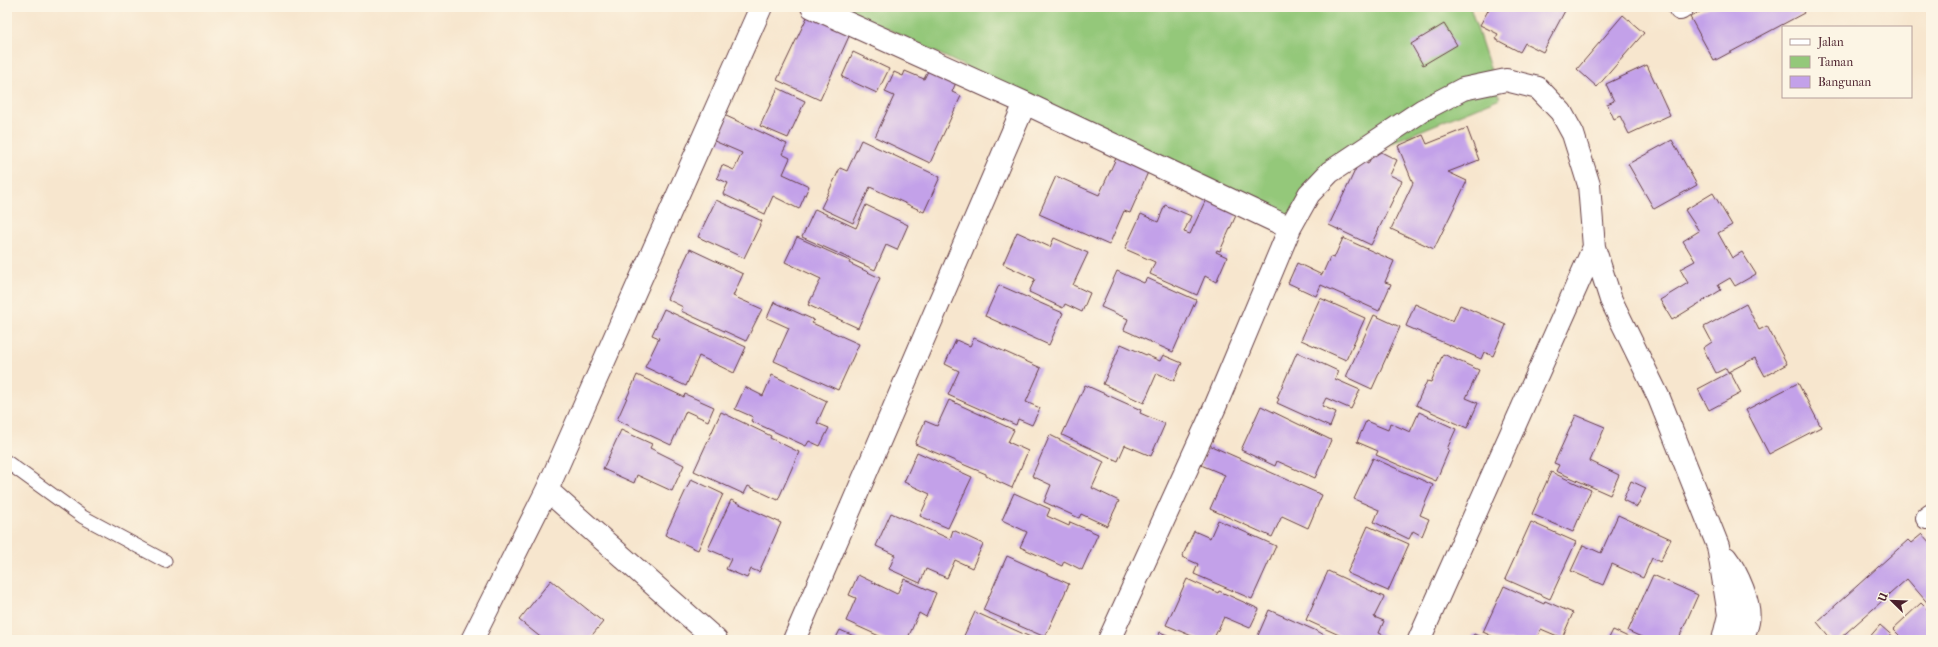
<svg xmlns="http://www.w3.org/2000/svg" width="1938" height="647" font-family="'IM FELL French Canon',serif">
  <rect width="100%" height="100%" fill="#fcf5e5"/>
  <filter id="ink" filterUnits="userSpaceOnUse"><feTurbulence type="fractalNoise" baseFrequency=".025" numOctaves="2"/><feDisplacementMap in="SourceGraphic" scale="8" xChannelSelector="R" yChannelSelector="G"/><feConvolveMatrix kernelMatrix="1 2 1 2 8 2 1 2 1" color-interpolation-filters="sRGB"/></filter>
  <filter id="wash" filterUnits="userSpaceOnUse"><feTurbulence type="fractalNoise" baseFrequency=".012" numOctaves="4" result="noise"/><feDisplacementMap in="SourceGraphic" scale="16" xChannelSelector="R" yChannelSelector="G"/><feGaussianBlur stdDeviation="0.9" result="paint"/><feColorMatrix in="noise" values="0 0 0 0 0 0 0 0 0 0 0 0 0 0 0 0 0 1.4 0 .05"/><feComposite in="paint" operator="in"/></filter>
  <g filter="url(#wash)">
    <rect width="100%" height="100%" fill="#f7e6ce"/>
    <!-- green -->
    <path fill="#94c87a" stroke="#6f7452" d="M843,7H1470L1500,98L1398,140L1332,179L1284,222Z"/>
    <g id="blocks">
      <!-- building -->
      <path fill="#c3a1e9" d="M1490,7H1567L1543,52L1525,43L1520,52L1495,39L1498,34L1480,25Z
        M1709,7H1801L1804,13L1714,61L1690,17Z
        M809,13L851,32L820,100L777,80Z
        M1623,15L1644,33L1597,87L1577,69Z
        M1444,24L1457,45L1423,65L1411,44Z
        M853,52L889,69L877,93L842,77Z
        M1647,65L1670,115L1629,134L1620,116L1614,119L1607,104L1614,101L1606,84Z
        M930,67L957,80L952,92L961,96L930,163L875,137L894,96L885,92L894,72L903,76L905,71L924,79Z
        M778,88L805,101L788,138L760,126Z
        M724,115L787,144L782,154L790,158L783,174L809,186L799,209L773,196L765,214L723,194L728,183L717,178L722,165L734,170L742,153L712,140Z
        M1467,128L1479,160L1448,172L1467,181L1434,249L1391,229L1413,183L1398,146L1423,135L1427,144Z
        M861,140L940,177L924,212L870,187L853,223L821,208L840,168L847,171Z
        M1672,140L1697,185L1654,209L1628,164Z
        M1375,149L1397,160L1390,175L1402,181L1371,245L1329,225L1360,160L1368,164Z
        M1117,156L1149,170L1130,213L1124,211L1109,245L1039,214L1056,176L1099,195Z
        M1713,193L1732,225L1718,233L1732,258L1742,252L1756,274L1735,286L1730,278L1718,285L1721,290L1672,320L1660,300L1688,283L1680,269L1695,261L1683,241L1699,231L1685,210Z
        M1207,197L1238,211L1220,251L1217,250L1216,252L1227,257L1216,282L1205,276L1197,295L1150,274L1155,262L1125,249L1141,214L1158,222L1165,205L1191,216L1184,232L1190,234Z
        M716,200L762,221L744,258L698,237Z
        M866,205L908,225L897,250L886,245L875,270L802,237L815,209L856,228Z
        M1017,232L1050,247L1054,238L1088,253L1073,285L1090,293L1082,312L1065,304L1063,308L1029,292L1035,279L1003,264Z
        M797,237L850,261L849,263L880,278L858,328L808,305L821,279L785,262Z
        M1343,238L1394,261L1385,282L1391,284L1379,311L1321,285L1316,296L1288,283L1297,263L1322,275L1330,257L1334,258Z
        M690,249L743,274L733,296L762,309L746,341L681,311L683,307L667,299Z
        M1117,271L1144,283L1147,278L1196,300L1173,352L1124,330L1128,319L1101,307Z
        M999,285L1063,313L1049,345L985,316Z
        M1320,298L1365,318L1346,360L1301,340Z
        M774,302L814,320L812,323L859,344L838,390L774,361L789,328L767,318Z
        M1415,304L1453,321L1460,305L1506,325L1493,356L1484,352L1481,359L1406,326Z
        M1746,304L1759,330L1767,326L1787,364L1765,376L1755,358L1728,372L1726,368L1716,373L1703,348L1712,342L1704,327Z
        M664,309L746,347L734,373L699,356L686,386L645,367L659,338L652,335Z
        M1374,315L1400,327L1372,389L1346,377Z
        M974,338L1041,368L1026,402L1040,408L1032,425L1018,419L1016,425L948,395L959,371L945,364L956,340L970,346Z
        M1121,344L1160,361L1163,355L1182,363L1174,381L1157,373L1144,403L1103,384Z
        M1297,352L1338,371L1335,379L1360,390L1351,409L1326,398L1322,406L1336,412L1330,427L1277,403L1279,399L1277,398Z
        M1443,354L1479,370L1466,398L1478,403L1467,428L1416,405L1427,381L1431,382Z
        M1730,372L1741,393L1709,410L1698,389Z
        M637,375L684,397L685,394L714,407L708,421L686,411L671,445L617,420Z
        M772,375L827,401L817,423L829,428L820,446L809,441L806,446L751,421L753,417L735,409L745,387L763,396Z
        M1798,383L1821,427L1769,454L1746,410Z
        M1085,385L1141,410L1140,413L1165,424L1151,456L1125,445L1118,461L1062,435Z
        M949,400L1014,430L1008,442L1028,451L1012,488L986,476V474L915,444L925,421L937,426Z
        M1261,406L1331,440L1315,478L1277,461L1275,466L1241,450Z
        M721,412L771,436L770,438L799,452L778,500L748,486L744,494L694,471Z
        M1419,412L1456,429L1447,449L1449,450L1436,481L1376,455L1378,451L1357,442L1366,421L1388,430L1390,423L1410,432Z
        M1576,415L1605,427L1590,461L1619,475L1610,495L1556,471L1559,465L1554,463Z
        M621,430L652,444L650,448L684,465L672,491L637,475L634,483L603,469Z
        M1050,435L1104,462L1092,488L1119,501L1107,526L1081,514L1079,518L1044,502L1051,485L1032,476Z
        M1209,445L1322,495L1308,528L1282,516L1272,537L1210,509L1225,475L1201,465Z
        M917,452L972,477L948,528L920,516L930,494L904,482Z
        M1373,458L1433,485L1420,515L1429,519L1422,536L1413,531L1409,539L1374,522L1379,510L1354,499Z
        M1551,472L1591,490L1573,532L1532,514Z
        M691,479L723,494L698,550L665,535Z
        M1631,481L1646,488L1637,507L1623,500Z
        M1014,493L1050,509L1047,516L1069,526L1070,522L1098,534L1082,570L1064,561L1062,566L1020,547L1027,532L1002,520Z
        M731,500L781,523L759,572L751,569L747,578L726,569L731,559L708,549Z
        M891,513L950,539L953,530L983,544L972,568L955,560L947,578L926,569L920,583L889,569L895,555L876,546Z
        M1618,515L1671,539L1660,562L1652,558L1643,578L1612,564L1603,585L1571,571L1583,545L1601,553Z
        M1218,520L1276,546L1252,599L1194,574L1198,564L1182,557L1194,531L1210,538Z
        M1531,522L1576,542L1550,599L1505,579Z
        M1368,526L1409,544L1388,591L1347,573Z
        M1922,534L1931,544V607L1907,579L1838,640H1832L1817,622L1908,540L1911,543Z
        M1007,556L1069,584L1045,637L983,610Z
        M1328,571L1384,597L1374,617L1384,621L1379,633L1394,640H1350L1306,620Z
        M858,575L897,594L904,579L936,593L926,617L919,613L907,640H888L846,621L856,598L849,595Z
        M1653,575L1698,595L1678,640H1648L1628,631Z
        M1187,579L1218,593L1219,591L1259,609L1250,628L1224,617L1213,640H1201L1166,625Z
        M551,580L603,622L588,640H544L519,620Z
        M1504,586L1544,604L1545,601L1573,613L1562,638L1541,629L1536,640H1500L1483,632Z
        M1921,603L1931,613V640H1904L1893,629Z
        M1269,610L1319,632L1333,640H1256Z
        M975,612L1037,640H962Z
        M1880,625L1897,640H1867Z
        M840,630L863,640H835Z
        M1613,630L1626,636L1637,640H1608Z
        M1160,632L1179,640H1157Z
        M1474,634L1487,640H1471Z
        M1848,635L1853,640H1844Z"/>
    </g>
  </g>
  <g filter="url(#ink)">
    <use href="#blocks" fill-opacity="0" stroke="#643d43" stroke-width="1"/>
    <g fill="none" stroke-linecap="round" stroke-linejoin="round">
      <!-- lane casing -->
      <g stroke="#643d43" stroke-width="15">
        <path id="lane" d="M7,462L83,517L165,561"/>
      </g>
      <!-- street casing -->
      <g stroke="#643d43" stroke-width="24">
        <path id="street" d="M812,7L1025,103L1290,228L1309,194L1330,172L1423,110L1463,89L1506,80L1538,88L1561,112L1573,134L1589,185L1594,247L1611,300L1659,398L1718,546L1729,615L1723,640
          M1679,7L1680,9L1683,7
          M547,490L716,640
          M1927,518L1931,515
          M1726,558C1737,572 1752,605 1748,622C1747,628 1744,634 1741,640
          M472,640L547,490L761,7
          M794,640L1025,103
          M1109,640L1215,407L1290,228
          M1419,640L1594,247"/>
      </g>
      <!-- lane -->
      <use href="#lane" stroke="#fff" stroke-width="13"/>
      <!-- street -->
      <use href="#street" stroke="#fff" stroke-width="22"/>
    </g>
  </g>
  <!-- margin -->
  <rect width="1938" height="647" fill="none" stroke="#fcf5e5" stroke-width="24"/>
  <!-- legend -->
  <rect x="1782" y="26" width="130" height="72" fill="#fcf5e5" stroke="#b59f9b"/>
  <rect x="1790" y="39" width="20" height="6" fill="#ffffff" stroke="#b59f9b"/>
  <text x="1818" y="46" font-size="12" fill="#4a1f2b">Jalan</text>
  <rect x="1790" y="56" width="20" height="12" fill="#94c87a" stroke="#b59f9b"/>
  <text x="1818" y="66" font-size="12" fill="#4a1f2b">Taman</text>
  <rect x="1790" y="76" width="20" height="12" fill="#c3a1e9" stroke="#b59f9b"/>
  <text x="1818" y="86" font-size="12" fill="#4a1f2b">Bangunan</text>
  <!-- north arrow -->
  <g transform="translate(1892 601) rotate(293)" stroke="#fcf5e5" stroke-width="3" paint-order="stroke">
  <path d="M0-3L7 15L0 10L-7 15Z" fill="#4a1f2b"/>
  <text y="-6" font-size="11" font-weight="bold" text-anchor="middle" fill="#4a1f2b">U</text>
  </g>
</svg>
